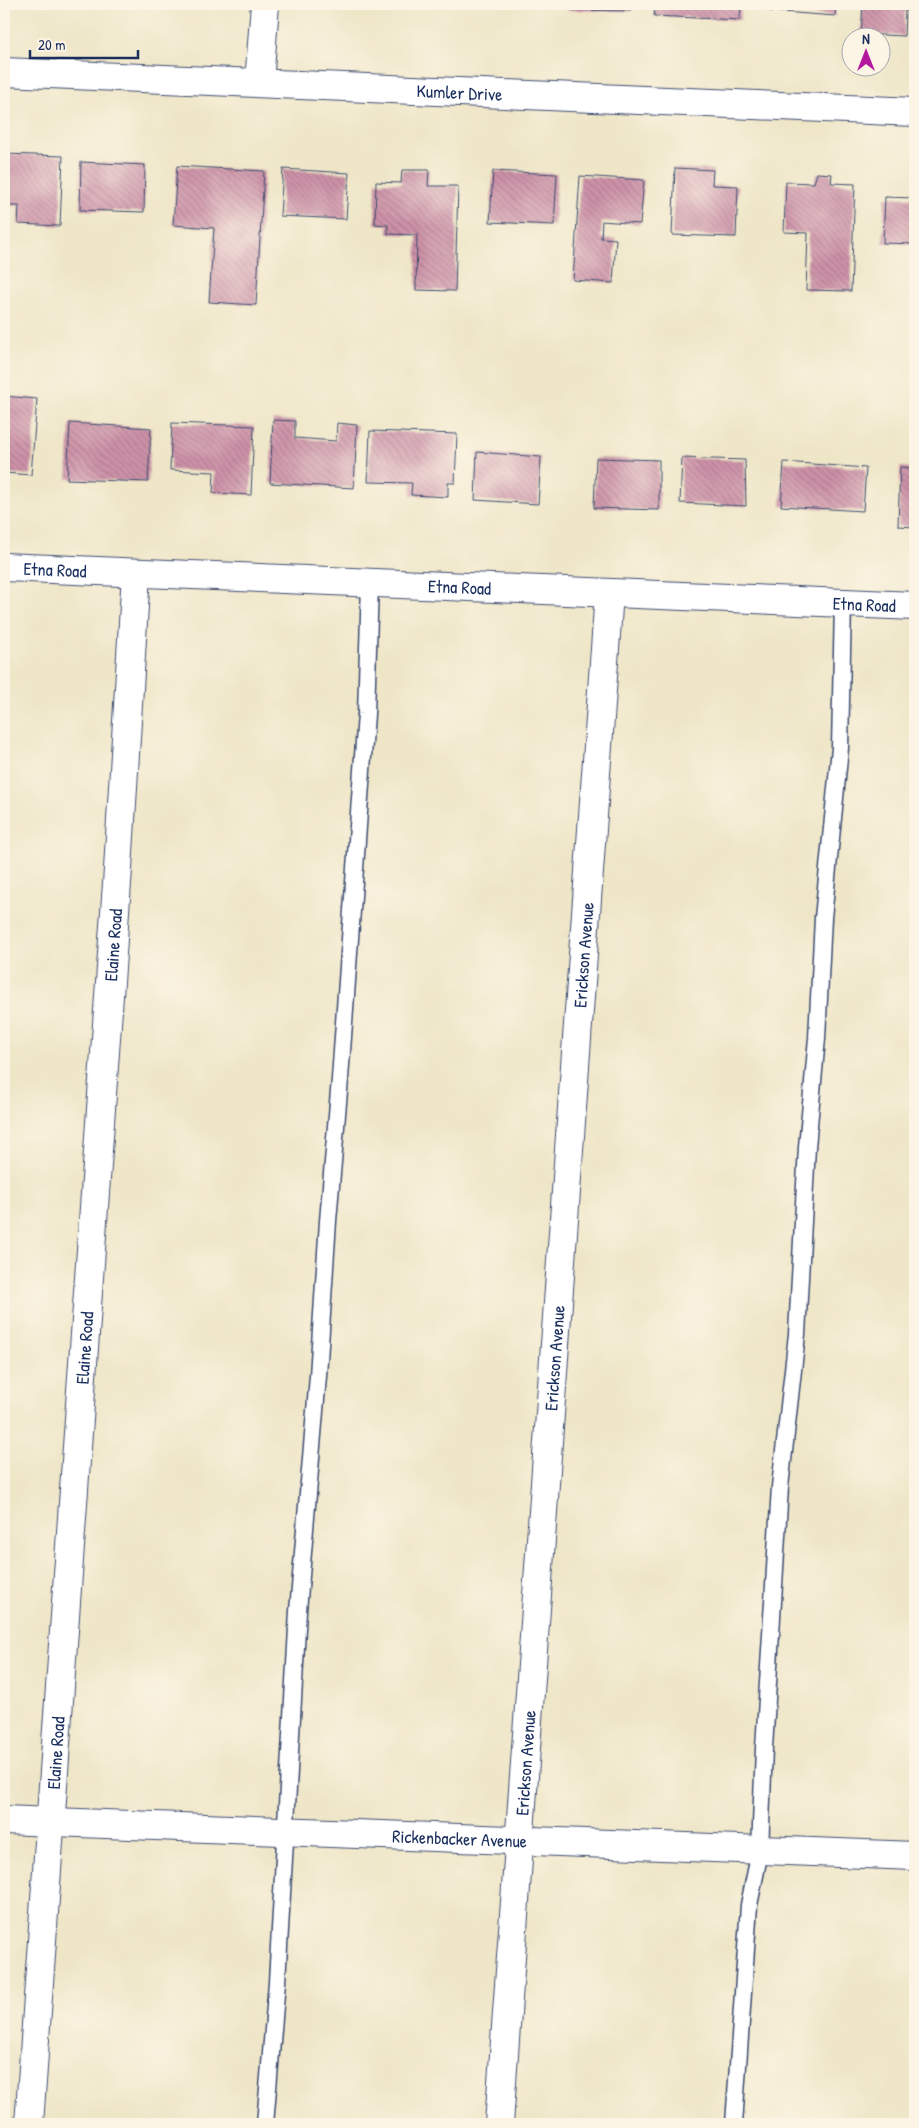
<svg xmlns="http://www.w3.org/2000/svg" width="919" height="2128" font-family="'Patrick Hand',sans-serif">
  <defs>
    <pattern id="building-back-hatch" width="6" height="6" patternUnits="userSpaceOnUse" patternTransform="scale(1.25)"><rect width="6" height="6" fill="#ce92a8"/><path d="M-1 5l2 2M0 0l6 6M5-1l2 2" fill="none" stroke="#a6788c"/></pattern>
  </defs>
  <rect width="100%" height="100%" fill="#fcf5e5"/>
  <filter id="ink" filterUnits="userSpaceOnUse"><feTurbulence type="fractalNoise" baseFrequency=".02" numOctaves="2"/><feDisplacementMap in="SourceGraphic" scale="10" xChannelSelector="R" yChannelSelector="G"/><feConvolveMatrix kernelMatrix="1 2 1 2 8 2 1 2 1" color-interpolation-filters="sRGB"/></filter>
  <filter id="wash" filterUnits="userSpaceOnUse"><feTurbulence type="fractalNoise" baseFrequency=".0096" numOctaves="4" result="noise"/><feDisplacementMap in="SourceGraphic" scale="20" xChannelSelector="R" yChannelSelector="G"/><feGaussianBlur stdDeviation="1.12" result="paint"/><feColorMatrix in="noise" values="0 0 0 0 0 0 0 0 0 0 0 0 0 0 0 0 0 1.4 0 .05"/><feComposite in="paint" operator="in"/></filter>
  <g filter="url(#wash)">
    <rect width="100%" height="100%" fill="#efe6c8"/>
    <g id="blocks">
      <!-- building -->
      <path fill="url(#building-back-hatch)" d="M569,4H630V11L569,10Z
        M655,4H741L740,20L654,16Z
        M769,4H836L835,16L769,11Z
        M863,4H915V12L905,11L904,36L861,34Z
        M4,154L63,156L60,226L18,224L19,206H4Z
        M81,162L145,165L144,212L80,210Z
        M177,166L264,171L256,305L209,302L214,228L173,225Z
        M675,168L713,170L712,185L738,186L736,237L672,235Z
        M283,169L349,173L346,219L280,216Z
        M402,170H429L428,186H458L455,291L416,290L417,235L388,234V225L375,224L376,182L401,183Z
        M493,171L557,174L554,225L490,222Z
        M817,173L832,174L831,183L855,184L851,291L806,290L808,233L784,232L786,182L814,183Z
        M580,176L644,180L640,224L602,221L601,238L616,239L613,283L573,280Z
        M885,197L915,198V244L883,243Z
        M4,396L37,399L31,475L4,473Z
        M273,420L295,421V438L336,441L337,423L357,425L354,488L270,483Z
        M70,423L151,428L148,482L67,479Z
        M172,423L254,426L251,495L213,493L214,472L170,470Z
        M370,431L457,434L455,483H448V497L411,495L412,483L368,482Z
        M477,452L541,457L538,504L475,500Z
        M596,458L659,460V510L594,508Z
        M682,458L745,460L746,506L680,503Z
        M784,462L866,468L863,511L781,506Z
        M900,467L915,468V527L898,526Z"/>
    </g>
  </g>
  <g filter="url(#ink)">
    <use href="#blocks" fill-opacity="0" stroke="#3b4a6e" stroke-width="1"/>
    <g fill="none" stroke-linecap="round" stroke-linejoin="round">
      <!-- service casing -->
      <g stroke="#3b4a6e" stroke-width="19">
        <path id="service" d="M265,2124L277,1982L298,1611L318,1376L328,1221L340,1079L366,714L370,583
          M734,2124L749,1905L760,1851L764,1748L780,1487L797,1334L807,1147L817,1038L823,918L840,748L843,603"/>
      </g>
      <!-- minor casing -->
      <g stroke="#3b4a6e" stroke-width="30">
        <g id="minor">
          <path id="s1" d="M4,72L915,112"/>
          <path d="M259,83L265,4"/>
          <path id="s2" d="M4,1820L915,1856"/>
          <path id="s3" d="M29,2124L118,869L136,573"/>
          <path id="s4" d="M499,2124L609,593"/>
        </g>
      </g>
      <!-- tertiary casing -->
      <g stroke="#3b4a6e" stroke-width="30">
        <g id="tertiary">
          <path id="s5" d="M4,567L915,606"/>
        </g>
      </g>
      <!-- service -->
      <use href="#service" stroke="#fff" stroke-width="16"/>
      <!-- minor -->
      <use href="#minor" stroke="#fff" stroke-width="28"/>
      <!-- tertiary -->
      <use href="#tertiary" stroke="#fff" stroke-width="28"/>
    </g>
  </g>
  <g text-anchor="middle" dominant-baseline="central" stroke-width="4" stroke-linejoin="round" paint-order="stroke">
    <!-- street labels -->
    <g font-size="18" fill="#1b2f5e" stroke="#fcf5e5">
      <text stroke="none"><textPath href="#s1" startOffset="456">Kumler Drive</textPath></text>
      <text stroke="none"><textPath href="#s5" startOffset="51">Etna Road</textPath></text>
      <text stroke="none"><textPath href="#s5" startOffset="456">Etna Road</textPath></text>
      <text stroke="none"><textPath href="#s5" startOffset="861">Etna Road</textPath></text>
      <text stroke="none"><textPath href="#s3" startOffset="1182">Elaine Road</textPath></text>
      <text stroke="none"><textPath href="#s4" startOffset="1172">Erickson Avenue</textPath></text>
      <text stroke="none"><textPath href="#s3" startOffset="778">Elaine Road</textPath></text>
      <text stroke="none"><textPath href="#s4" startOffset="768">Erickson Avenue</textPath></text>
      <text stroke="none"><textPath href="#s3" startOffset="372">Elaine Road</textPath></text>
      <text stroke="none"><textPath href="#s4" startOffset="362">Erickson Avenue</textPath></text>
      <text stroke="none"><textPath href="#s2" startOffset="456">Rickenbacker Avenue</textPath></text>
    </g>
  </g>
  <!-- margin -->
  <rect width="919" height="2128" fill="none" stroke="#fcf5e5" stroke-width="20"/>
  <!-- north arrow -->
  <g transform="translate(866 52)"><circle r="24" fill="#fcf5e5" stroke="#a2a6af"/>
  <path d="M0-4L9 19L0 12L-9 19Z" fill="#b5179e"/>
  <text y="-8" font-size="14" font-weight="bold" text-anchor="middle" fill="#1b2f5e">N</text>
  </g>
  <!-- scale -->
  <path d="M30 50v8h108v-8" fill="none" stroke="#1b2f5e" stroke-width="2.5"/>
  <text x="38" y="50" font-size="15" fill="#1b2f5e" stroke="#fcf5e5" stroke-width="4" paint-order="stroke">20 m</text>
</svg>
